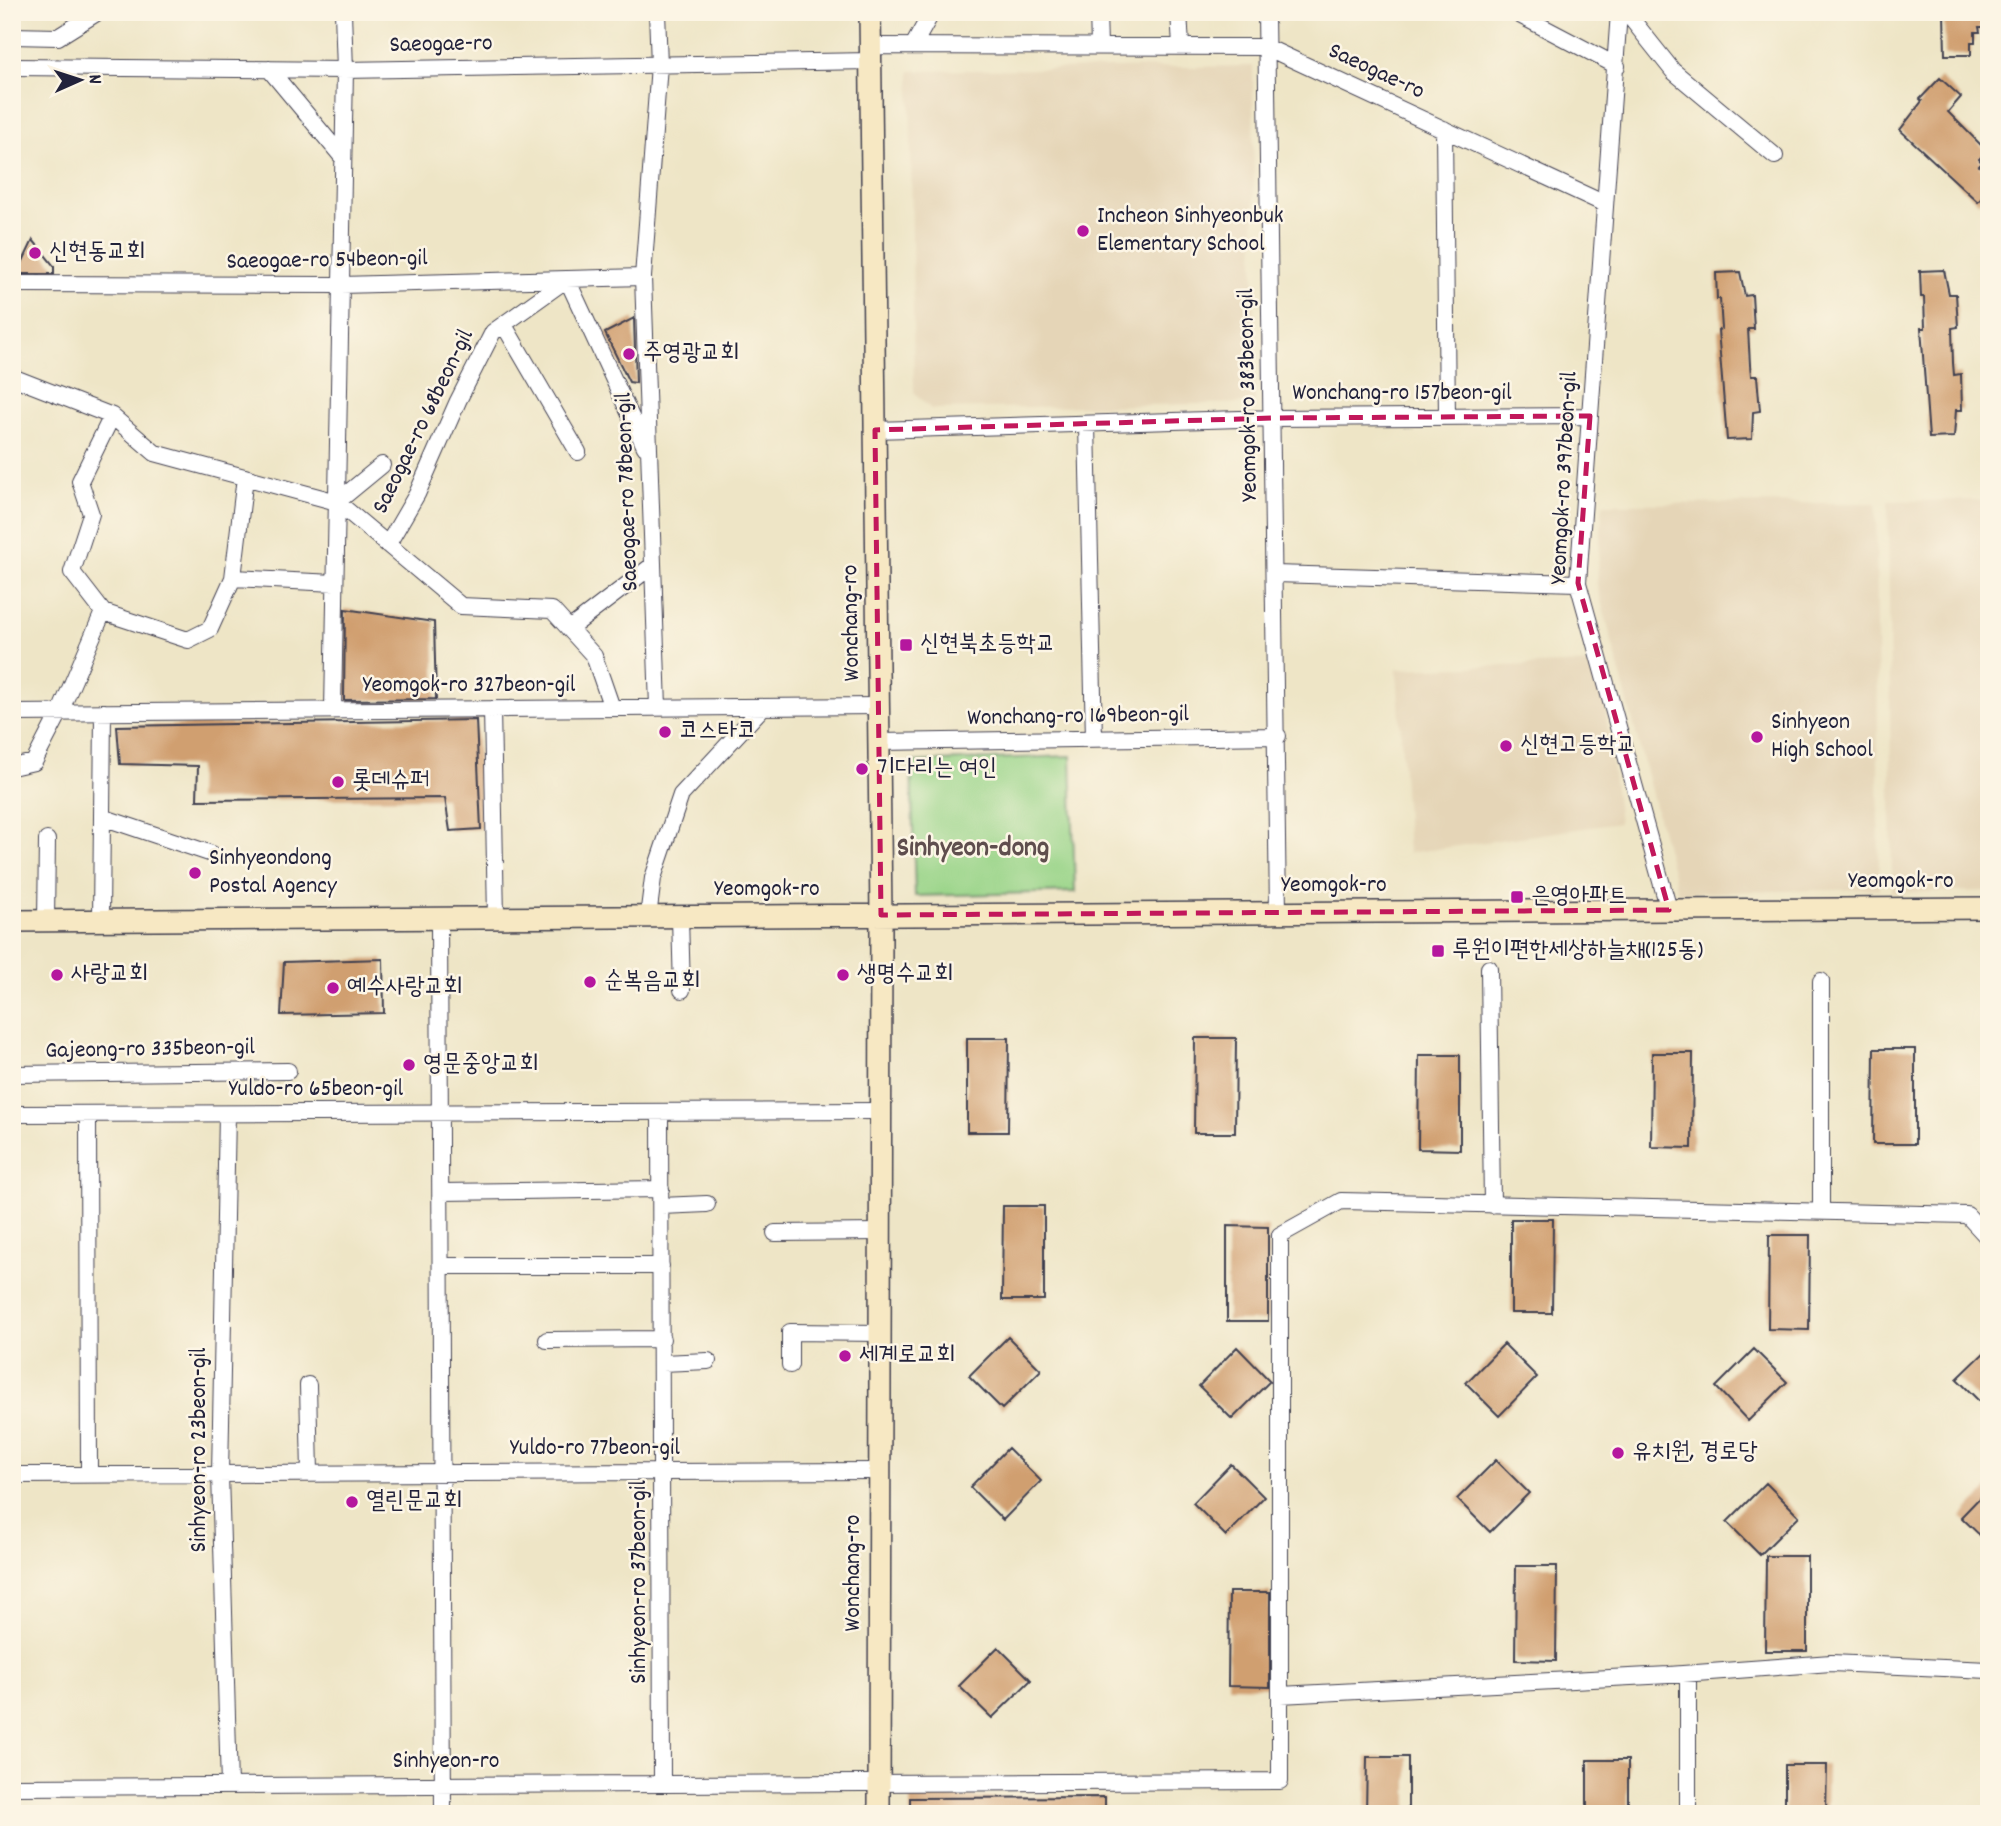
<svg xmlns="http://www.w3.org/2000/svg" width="2001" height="1826" font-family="Dekko,'Poor Story',sans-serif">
  <rect width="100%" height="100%" fill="#fcf5e5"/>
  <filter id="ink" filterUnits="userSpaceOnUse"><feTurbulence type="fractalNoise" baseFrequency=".0143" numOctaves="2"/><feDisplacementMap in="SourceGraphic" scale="14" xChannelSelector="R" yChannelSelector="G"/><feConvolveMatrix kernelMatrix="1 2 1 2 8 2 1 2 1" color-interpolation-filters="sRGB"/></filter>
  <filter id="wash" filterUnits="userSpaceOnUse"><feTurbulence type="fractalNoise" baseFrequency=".00686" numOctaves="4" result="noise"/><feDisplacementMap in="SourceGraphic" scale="28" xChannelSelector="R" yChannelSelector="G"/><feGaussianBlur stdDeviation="1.57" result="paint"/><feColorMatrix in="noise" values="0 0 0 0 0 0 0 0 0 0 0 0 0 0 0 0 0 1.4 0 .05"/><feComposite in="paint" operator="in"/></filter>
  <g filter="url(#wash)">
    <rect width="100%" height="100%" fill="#eee5c6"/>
    <!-- built -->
    <path fill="#e5d5b7" d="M1253,66L1255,403L931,409L914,392L910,71Z
      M1989,500V891L1892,893L1888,501Z
      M1876,503L1879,889L1678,893L1597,585L1603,504Z
      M1600,663L1619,823L1408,853L1397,669Z"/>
    <!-- green -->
    <path fill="#99d488" stroke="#5e7b62" stroke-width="2" d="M1071,756L1075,892L915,896L911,762Z"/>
    <g id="blocks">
      <!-- building -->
      <path fill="#d09f70" d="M1944,12H1986V27H1979L1980,32H1975V42H1971V55H1945Z
        M1940,78L1961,97L1948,112L1987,151L1979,159L1982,163L1979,166L1989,175V190L1978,202L1900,130L1922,101L1920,99Z
        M33,240L54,266V274H17Z
        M1944,270L1949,294H1956L1958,327L1952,328L1953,363L1954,375L1961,374L1962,410H1956L1954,437L1929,438L1921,328H1925L1924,297H1921L1920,271Z
        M1740,272L1745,296L1752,295L1754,329H1748L1750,365L1751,376H1757L1760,411L1753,412L1752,439L1727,440L1718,330L1722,329L1720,299H1717L1716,273Z
        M634,318L636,383L629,382L605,333Z
        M345,609L434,622L436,699L344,700Z
        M476,720L481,829L450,831L445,798L197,800L198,766L120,764L117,726Z
        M383,959L384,1013L281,1015L284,962Z
        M967,1038H1009L1008,1132H967Z
        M1195,1038H1236L1235,1133H1194Z
        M1874,1049H1915V1144H1873Z
        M1652,1053H1693L1692,1148L1651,1147Z
        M1419,1055H1460V1150L1418,1149Z
        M1003,1206H1044V1300H1002Z
        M1511,1219H1553L1552,1313H1511Z
        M1227,1226L1268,1227V1321H1227Z
        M1769,1235H1810L1809,1330L1768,1329Z
        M1008,1337L1041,1370L1002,1409L969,1376Z
        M1504,1344L1537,1377L1499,1416L1466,1383Z
        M1237,1347L1270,1381L1232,1419L1199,1386Z
        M1989,1348V1411L1957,1379Z
        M1754,1349L1787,1382L1748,1421L1716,1387Z
        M1008,1448L1041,1481L1003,1520L970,1487Z
        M1496,1460L1529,1493L1490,1532L1457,1499Z
        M1231,1464L1264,1497L1226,1536L1193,1503Z
        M1766,1483L1799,1516L1760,1555L1727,1522Z
        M1989,1488V1544L1961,1517Z
        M1766,1556H1807V1651H1765Z
        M1516,1566H1557L1556,1661L1515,1660Z
        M1229,1592H1270V1687L1228,1686Z
        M998,1647L1031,1680L992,1718L959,1686Z
        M1367,1757H1408V1814H1366Z
        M1587,1760H1628V1814H1587Z
        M1785,1765H1827L1826,1814H1785Z
        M1105,1797V1814H910V1798Z"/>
    </g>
  </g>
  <g filter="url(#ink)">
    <use href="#blocks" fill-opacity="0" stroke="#413f50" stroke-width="2"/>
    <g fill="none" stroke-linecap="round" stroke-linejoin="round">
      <!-- street casing -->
      <g stroke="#413f50" stroke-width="18">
        <path id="street" d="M657,12L659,65L643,277L658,707
          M1098,12L1099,46
          M1179,12L1181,46
          M1266,12L1278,913
          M1514,12L1617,66
          M1619,12L1578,583L1669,910
          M1626,12L1673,71L1775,156
          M12,36L58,37L98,12
          M871,46L1266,47L1605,204
          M913,46L932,12
          M12,67L345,70L871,61
          M269,69L343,158
          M1444,129L1447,417
          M12,284L341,285L643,277
          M504,325L578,452
          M12,377L112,416L155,453L337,502L461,606L552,610L594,656L612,708
          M112,416L80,481L91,514L72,572L103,612L188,640L210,629L233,578L245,477
          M1087,424L1094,739
          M875,430L1273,418L1590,416
          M337,502L382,465
          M388,544L417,494L458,401L493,332L567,279L645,447
          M1275,574L1578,583
          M233,578L335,583
          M569,629L653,565
          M492,709L496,918
          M333,710L345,70L343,12
          M12,713L879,706
          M879,742L1278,736
          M12,767L34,762L60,712L103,612
          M102,817L212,854
          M648,917L653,878L681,795L763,707
          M680,917L682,990
          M439,918L443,1814
          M101,920L103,712
          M46,921L47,840
          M1489,968L1492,1205
          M12,1074L288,1071
          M660,1112L662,1784
          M12,1114L881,1111
          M88,1114L89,1475
          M227,1114L220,1474L229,1786
          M441,1192L661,1189
          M661,1206L707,1204
          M1821,1212V981
          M775,1233L881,1232
          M441,1266H661
          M547,1340L662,1339
          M662,1363L708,1361
          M790,1365V1332L881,1333
          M308,1385L310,1473
          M12,1475L880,1471
          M1280,1695L1669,1675L1831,1663L1989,1670
          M12,1787L1280,1781V1235L1341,1201L1967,1215L1989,1239
          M1688,1814V1674"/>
      </g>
      <!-- secondary casing -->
      <g stroke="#413f50" stroke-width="24">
        <path id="secondary" d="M870,12L881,915L879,1814
          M12,921L1989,908"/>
      </g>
      <!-- street -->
      <use href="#street" stroke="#fff" stroke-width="16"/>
      <!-- secondary -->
      <use href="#secondary" stroke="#f7e8c3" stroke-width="21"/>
    </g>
  </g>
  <!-- marked area -->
  <path fill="none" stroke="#c2185b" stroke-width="5" stroke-dasharray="14 9" stroke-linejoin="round" d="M1590,416L1578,583L1669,910L881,915L875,430L1273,418Z"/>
  <!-- markers -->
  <g fill="#b5179e" stroke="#fcf5e5" stroke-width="2.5">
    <circle cx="1083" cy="231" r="7"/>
    <circle cx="35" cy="253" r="7"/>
    <circle cx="629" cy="354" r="7"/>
    <rect x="899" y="638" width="14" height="14" rx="3.5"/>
    <circle cx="665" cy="732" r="7"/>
    <circle cx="1757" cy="737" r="7"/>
    <circle cx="1506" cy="746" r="7"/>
    <circle cx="862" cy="769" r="7"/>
    <circle cx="338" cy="782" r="7"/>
    <circle cx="195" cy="873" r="7"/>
    <rect x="1510" y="890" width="14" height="14" rx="3.5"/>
    <rect x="1431" y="944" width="14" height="14" rx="3.5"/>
    <circle cx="57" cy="975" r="7"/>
    <circle cx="843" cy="975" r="7"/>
    <circle cx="590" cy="982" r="7"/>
    <circle cx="333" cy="988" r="7"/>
    <circle cx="409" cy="1065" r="7"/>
    <circle cx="845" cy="1356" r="7"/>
    <circle cx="1618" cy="1453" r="7"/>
    <circle cx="352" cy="1502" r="7"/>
  </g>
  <g text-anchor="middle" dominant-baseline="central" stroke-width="5" stroke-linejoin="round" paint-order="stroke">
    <!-- street labels -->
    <g font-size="24" fill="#22223b" stroke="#fcf5e5">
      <text transform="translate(441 45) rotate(-1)">Saeogae-ro</text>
      <text transform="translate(1376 72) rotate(25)">Saeogae-ro</text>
      <text transform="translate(327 261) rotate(-1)">Saeogae-ro 54beon-gil</text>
      <text x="1402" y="394">Wonchang-ro 157beon-gil</text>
      <text transform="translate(1249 395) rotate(-91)">Yeomgok-ro 383beon-gil</text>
      <text transform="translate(424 422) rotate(-64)">Saeogae-ro 68beon-gil</text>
      <text transform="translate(1565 478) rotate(-87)">Yeomgok-ro 397beon-gil</text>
      <text transform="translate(628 492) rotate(-92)">Saeogae-ro 78beon-gil</text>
      <text transform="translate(852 623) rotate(-91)">Wonchang-ro</text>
      <text x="469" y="686">Yeomgok-ro 327beon-gil</text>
      <text transform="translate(1078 717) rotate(-1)">Wonchang-ro 169beon-gil</text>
      <text x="1901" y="882">Yeomgok-ro</text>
      <text x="1334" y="886">Yeomgok-ro</text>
      <text x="767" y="890">Yeomgok-ro</text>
      <text transform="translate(150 1050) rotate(-1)">Gajeong-ro 335beon-gil</text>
      <text x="316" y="1090">Yuldo-ro 65beon-gil</text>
      <text x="595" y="1449">Yuldo-ro 77beon-gil</text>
      <text transform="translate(200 1450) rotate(-90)">Sinhyeon-ro 23beon-gil</text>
      <text transform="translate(854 1573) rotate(-90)">Wonchang-ro</text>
      <text transform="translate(640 1582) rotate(-90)">Sinhyeon-ro 37beon-gil</text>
      <text x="446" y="1762">Sinhyeon-ro</text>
    </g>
    <!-- poi labels -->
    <g font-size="24" fill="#22223b" stroke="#fcf5e5" text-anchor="start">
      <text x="1097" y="217">Incheon Sinhyeonbuk<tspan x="1097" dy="28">Elementary School</tspan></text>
      <text x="49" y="253">신현동교회</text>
      <text x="643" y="354">주영광교회</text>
      <text x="920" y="645">신현북초등학교</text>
      <text x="1771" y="723">Sinhyeon<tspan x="1771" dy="28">High School</tspan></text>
      <text x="679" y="732">코스타코</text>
      <text x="1520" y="746">신현고등학교</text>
      <text x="876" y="769">기다리는 여인</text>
      <text x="352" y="782">롯데슈퍼</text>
      <text x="209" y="859">Sinhyeondong<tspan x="209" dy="28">Postal Agency</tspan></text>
      <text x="1531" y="897">은영아파트</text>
      <text x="1452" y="951">루원이편한세상하늘채(125동)</text>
      <text x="71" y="975">사랑교회</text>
      <text x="857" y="975">생명수교회</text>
      <text x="604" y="982">순복음교회</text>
      <text x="347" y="988">예수사랑교회</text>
      <text x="423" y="1065">영문중앙교회</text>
      <text x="859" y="1356">세계로교회</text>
      <text x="1632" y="1453">유치원, 경로당</text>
      <text x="366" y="1502">열린문교회</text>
    </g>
    <!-- quarter labels -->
    <g font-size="28" font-weight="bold" fill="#5f4e4e" stroke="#fcf5e5">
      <text x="973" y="850">Sinhyeon-dong</text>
    </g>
  </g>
  <!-- margin -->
  <rect width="2001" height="1826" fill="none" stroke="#fcf5e5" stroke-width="42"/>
  <!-- north arrow -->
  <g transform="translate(80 80) rotate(87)" stroke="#fcf5e5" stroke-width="5" paint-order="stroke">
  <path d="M0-5L12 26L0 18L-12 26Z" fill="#22223b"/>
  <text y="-10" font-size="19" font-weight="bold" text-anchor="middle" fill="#22223b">N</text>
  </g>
</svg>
